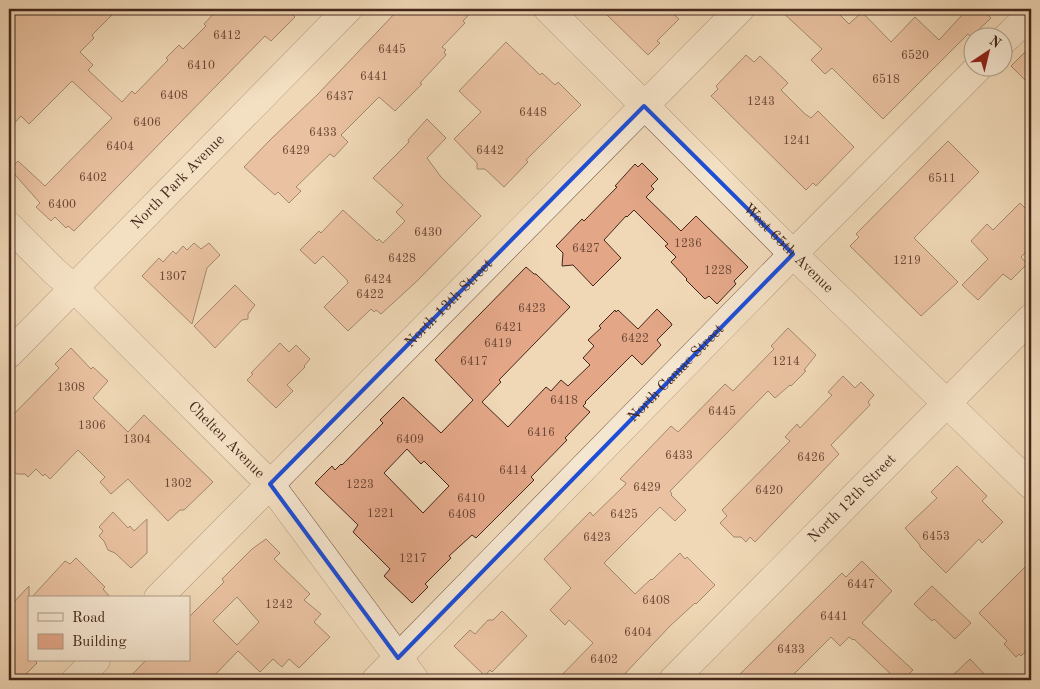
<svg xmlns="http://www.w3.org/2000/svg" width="1040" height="689" font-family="'Old Standard TT',serif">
  <rect width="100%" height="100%" fill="#f0d8b7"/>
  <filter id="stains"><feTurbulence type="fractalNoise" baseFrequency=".004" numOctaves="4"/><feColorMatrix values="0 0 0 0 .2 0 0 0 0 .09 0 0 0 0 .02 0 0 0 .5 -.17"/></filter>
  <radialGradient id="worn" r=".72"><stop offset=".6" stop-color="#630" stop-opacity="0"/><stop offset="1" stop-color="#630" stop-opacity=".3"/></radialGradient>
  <!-- building -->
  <path fill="#e3a788" stroke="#44271b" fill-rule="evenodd" d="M9,9H118L92,35L94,38L80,52L93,65L88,70L122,102L132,91L135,94L168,60L166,58L179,45L183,49L206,26L204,24L218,9H287L295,17L271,41L265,36L74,231L68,226L66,228L55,217L51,221L36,207L40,203L10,169L18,161L45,186L112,118L72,81L29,124L21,116L9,129Z
    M399,9L404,14L410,9H474L463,21L465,23L442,47L446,50L444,52L446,55L420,83L422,84L395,111L379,97L341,135L348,142L334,157L330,154L296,187L301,191L289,203L278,192L275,195L244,167L270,140L317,95Z
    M601,9H668L679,19L657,41L660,43L648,55Z
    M779,9H834L849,24L862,12L891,42L915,17L939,40L964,13L966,15L973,9H982L991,18L971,37L968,34L883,119L832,68L825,74L811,60L822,49Z
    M506,42L540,75L542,73L555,85L558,82L581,105L526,160L528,162L504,187L485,169H477V163L454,139L481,112L459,91Z
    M1031,46V86L1011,66Z
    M746,55L754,62L760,56L788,83L781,90L805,114L811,118L818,111L854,147L816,186L813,183L806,190L711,96L718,89L716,86Z
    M427,119L446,138L427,158L441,177L481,216L416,282L381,314L376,310L374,312L371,309L348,331L324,307L348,283L347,280L323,256L315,264L300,250L319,231L321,233L343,210L377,241L379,239L383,243L405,221L396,212L403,205L373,178L409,142L408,140Z
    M948,141L979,172L914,238L958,282L921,316L850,246L859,237L856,234Z
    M642,163L658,179L651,186L654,189L646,197L681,231L696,216L748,267L734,281L736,284L717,304L709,296L705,299L686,280L687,279L671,262L676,257L665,246L668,244L634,210L627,217L626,216L604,240L621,258L593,286L573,265L562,266L563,253L556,246L582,219L584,221L617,187L615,186L635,164L638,167Z
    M1020,203L1031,214V247L1021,257L1027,264L1011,280L1003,274L978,300L962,285L988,259L971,241L987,224L993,230Z
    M194,243L201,249L209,243L220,255L207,268L192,324L142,276L159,258L163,262L173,251L176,254L183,246L187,250Z
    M526,267L534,274H536L570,307L499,380L501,382L482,402L508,427L546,387L551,391L561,380L568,386L590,365L583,358L594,346L588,340L601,328L599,326L615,310L616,312L618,310L638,329L657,309L671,323L672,325L657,340L661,345L642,365L632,355L585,402L586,403L583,406L590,412L565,438L567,440L531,477L534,480L476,538L472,535L449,556L451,558L425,584L428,587L412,603L384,576L390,569L353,532L358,525L315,483L332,466L335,470L341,464L342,465L383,423L380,420L403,397L441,433L473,400L435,360ZM407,449L421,464L424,461L449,486L423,513L384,473Z
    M235,285L255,305L248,314V319L242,320L215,348L194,326Z
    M788,328L816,355L804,370L806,371L791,386L790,385L775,398L768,391L670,491L672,494L671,495L686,510L675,521L660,507L604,563L635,594L651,579L652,580L680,553L685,559L687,557L715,585L696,604L695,603L670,626L619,680H557L593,643L569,620L565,625L550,610L571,588L544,559L590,512L593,516L625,485L626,483L620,479L671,426L678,432L725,384L733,391L774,349L771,346Z
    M280,343L289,352L296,345L310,359L304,366L305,367L287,385L293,391L276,408L247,380L253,374L251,373Z
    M71,348L91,369L93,367L108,381L93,398L128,432L144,415L213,482L184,510H180L168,521L128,479L111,494L100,482L105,477L78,450L50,479L45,474L43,476L36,469L28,477L25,474H17L11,469L12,465L9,461V419L59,368L55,364Z
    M843,376L855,388L861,382L874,395L868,402L870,405L831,445L839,454L755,542L750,537L746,542L741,537H734L720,523L727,516L722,510L790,441L785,437L797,424L800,428L832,395L828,392Z
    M957,466L987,496L982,501L1003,522L982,543L979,539L946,573L920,547V545L905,528L937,498L931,492Z
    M113,512L128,528L130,526L134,531L147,519V553L131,568L115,553L108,550L104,541L99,536L103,531L99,527Z
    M266,539L280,553L274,559L310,594L304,600L321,614L314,622L330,637L299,668L289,659L282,667L273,659L260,672L238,651L210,680H127L146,660H189V617L224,582L222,579L252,549ZM237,597L259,622L237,645L213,621Z
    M76,558L105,587L103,589L111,598H31L65,561L70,564Z
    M862,561L892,591L862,623L913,670L903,680H897L854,639L853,640L849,637L840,646L831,637L788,680H734L842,573L846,577Z
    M1031,561V646L1021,656L1019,654L1016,657L1004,644L1007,641L979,613Z
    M29,586V660H34L37,663L20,680H9V607Z
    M932,586L971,623L955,639L934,619L932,621L914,604Z
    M502,611L527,636L492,672L490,670L485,676L454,646L470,630L475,634L488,620H493Z
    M970,659L990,680H948Z"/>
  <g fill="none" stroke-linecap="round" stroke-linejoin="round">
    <!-- minor casing -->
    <g stroke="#6f5342" stroke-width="29">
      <g id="minor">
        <path id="s1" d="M548,9L793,254L1031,485"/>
        <path d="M1002,42L1031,14"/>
        <path id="s2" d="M9,226L55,272L74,288L270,484L415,680"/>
        <path id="s3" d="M9,354L348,9"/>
        <path id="s4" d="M158,598L740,9"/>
        <path d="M76,680L96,660"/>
        <path id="s5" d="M376,680L793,254L978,68"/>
        <path id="s6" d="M673,680L1031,318"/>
      </g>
    </g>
    <!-- minor -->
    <use href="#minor" stroke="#f5e6d0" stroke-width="28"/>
  </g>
  <!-- marked area -->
  <path d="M0 0H1040V689H0ZM644,106L793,254L398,658L270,484Z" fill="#f0d8b7" fill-opacity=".55" fill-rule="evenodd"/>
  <path fill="none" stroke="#1d4ed8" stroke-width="4" stroke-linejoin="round" d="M644,106L793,254L398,658L270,484Z"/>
  <g text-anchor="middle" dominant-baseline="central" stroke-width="5" stroke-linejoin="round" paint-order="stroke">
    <!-- number labels -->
    <g font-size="12" fill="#6c4736">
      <text x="227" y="36">6412</text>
      <text x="392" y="50">6445</text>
      <text x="915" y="56">6520</text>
      <text x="201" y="66">6410</text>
      <text x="374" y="77">6441</text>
      <text x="886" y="80">6518</text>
      <text x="174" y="96">6408</text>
      <text x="340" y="97">6437</text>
      <text x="761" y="102">1243</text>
      <text x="533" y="113">6448</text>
      <text x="147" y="123">6406</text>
      <text x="323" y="133">6433</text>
      <text x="797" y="141">1241</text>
      <text x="120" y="147">6404</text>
      <text x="296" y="151">6429</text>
      <text x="490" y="151">6442</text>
      <text x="93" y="178">6402</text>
      <text x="942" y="179">6511</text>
      <text x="62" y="205">6400</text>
      <text x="428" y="233">6430</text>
      <text x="688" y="244">1236</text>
      <text x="586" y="249">6427</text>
      <text x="402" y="259">6428</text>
      <text x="907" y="261">1219</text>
      <text x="718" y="271">1228</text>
      <text x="173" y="277">1307</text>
      <text x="378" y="280">6424</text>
      <text x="370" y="295">6422</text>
      <text x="532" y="309">6423</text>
      <text x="509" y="328">6421</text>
      <text x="635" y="339">6422</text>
      <text x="498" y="344">6419</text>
      <text x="474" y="362">6417</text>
      <text x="786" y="362">1214</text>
      <text x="71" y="388">1308</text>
      <text x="564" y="401">6418</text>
      <text x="722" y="412">6445</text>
      <text x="92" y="426">1306</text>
      <text x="541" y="433">6416</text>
      <text x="137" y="440">1304</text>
      <text x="410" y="440">6409</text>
      <text x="679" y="456">6433</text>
      <text x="811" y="458">6426</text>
      <text x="513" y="471">6414</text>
      <text x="178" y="484">1302</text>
      <text x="360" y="485">1223</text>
      <text x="647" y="488">6429</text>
      <text x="769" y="491">6420</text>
      <text x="471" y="499">6410</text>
      <text x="381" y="514">1221</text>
      <text x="462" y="515">6408</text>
      <text x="624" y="515">6425</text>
      <text x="936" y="537">6453</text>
      <text x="597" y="538">6423</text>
      <text x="413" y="559">1217</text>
      <text x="861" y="585">6447</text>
      <text x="656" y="601">6408</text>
      <text x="279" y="605">1242</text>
      <text x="834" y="617">6441</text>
      <text x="638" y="633">6404</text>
      <text x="791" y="650">6433</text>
      <text x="604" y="660">6402</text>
    </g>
    <!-- street labels -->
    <g font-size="15" fill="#44271b" stroke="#f5e6d0">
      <text stroke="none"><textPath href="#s3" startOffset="241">North Park Avenue</textPath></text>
      <text stroke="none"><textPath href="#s1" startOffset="339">West 65th Avenue</textPath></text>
      <text stroke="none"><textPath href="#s4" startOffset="414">North 13th Street</textPath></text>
      <text stroke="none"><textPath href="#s5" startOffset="429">North Camac Street</textPath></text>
      <text stroke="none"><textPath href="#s2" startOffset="305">Chelten Avenue</textPath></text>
      <text stroke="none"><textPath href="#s6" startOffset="255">North 12th Street</textPath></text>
    </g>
  </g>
  <!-- margin -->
  <rect width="1040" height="689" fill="none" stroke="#f0d8b7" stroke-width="30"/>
  <rect x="10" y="10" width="1020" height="669" fill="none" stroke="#44271b" stroke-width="2.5"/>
  <rect x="15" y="15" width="1010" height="659" fill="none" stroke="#44271b"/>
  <!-- legend -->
  <rect x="28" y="596" width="162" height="65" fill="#f5e6d0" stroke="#ae9a88"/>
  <rect x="38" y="613" width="25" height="8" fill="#f5e6d0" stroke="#ae9a88"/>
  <text x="72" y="622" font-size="15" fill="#44271b">Road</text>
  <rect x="38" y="634" width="25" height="15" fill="#e3a788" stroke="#ae9a88"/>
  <text x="72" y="646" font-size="15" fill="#44271b">Building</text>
  <!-- north arrow -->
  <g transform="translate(988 52) rotate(35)"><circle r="24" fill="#f5e6d0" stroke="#ae9a88"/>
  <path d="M0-4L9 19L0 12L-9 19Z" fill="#8f2418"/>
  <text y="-8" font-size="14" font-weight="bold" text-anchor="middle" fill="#44271b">N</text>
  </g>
  <rect width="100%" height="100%" filter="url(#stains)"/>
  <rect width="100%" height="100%" fill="url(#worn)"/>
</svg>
